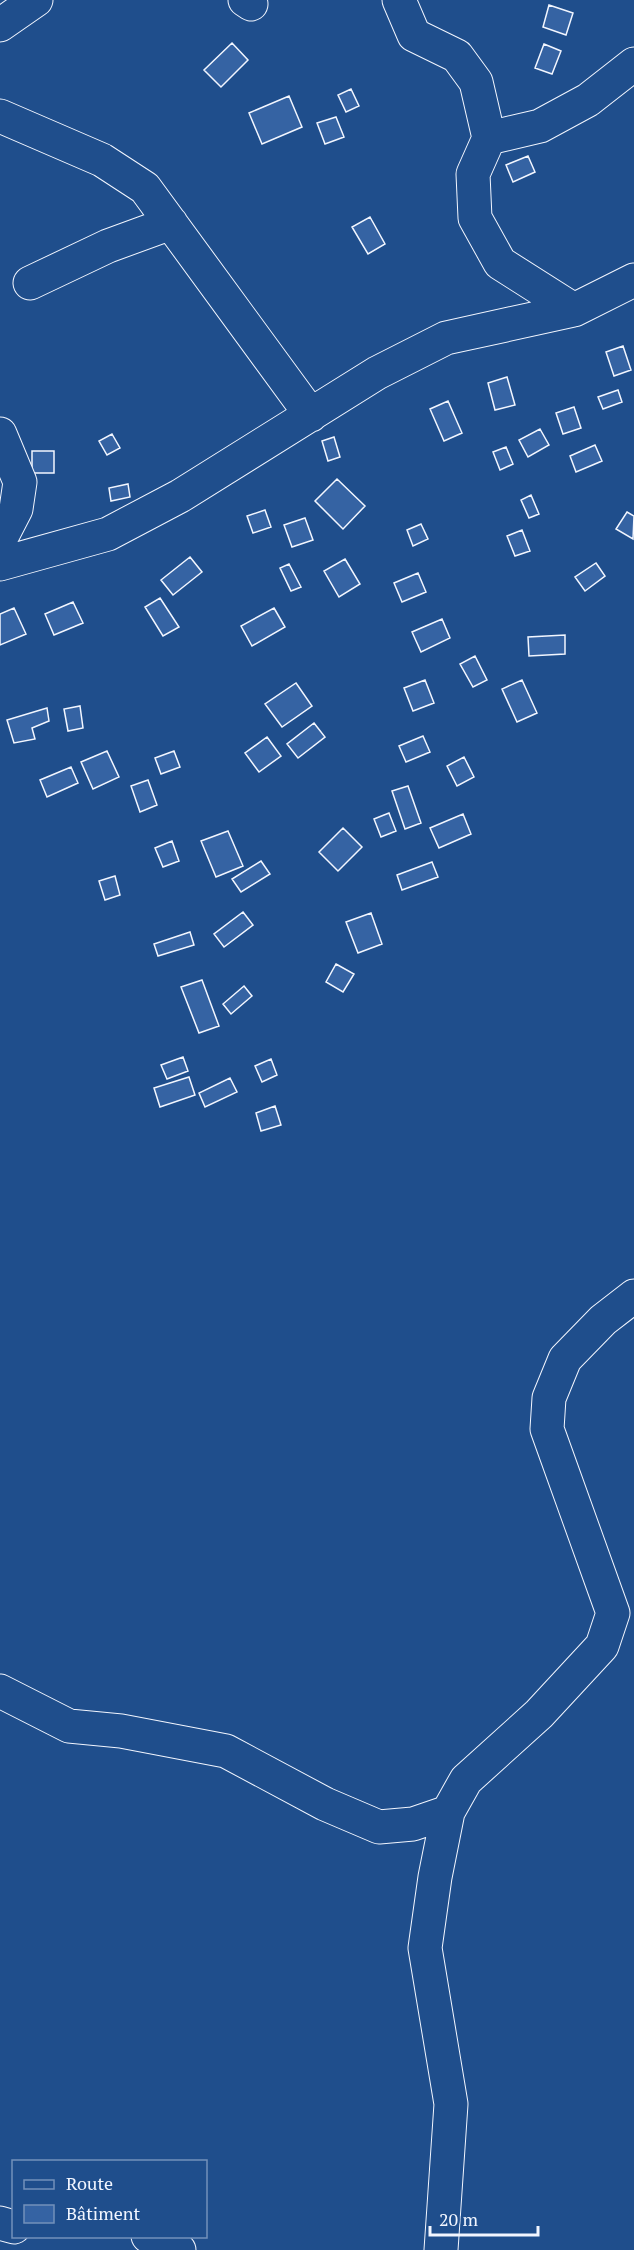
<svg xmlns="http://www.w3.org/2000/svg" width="634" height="2250" font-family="'PT Serif',serif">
  <rect width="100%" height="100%" fill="#1f4e8c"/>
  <!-- building -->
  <path fill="#3563a3" stroke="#f2f6ff" stroke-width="1.5" d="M549,5L573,13L566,35L543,27Z
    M232,43L248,60L221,87L204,70Z
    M544,44L561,51L552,74L535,68Z
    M351,89L359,106L346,112L338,95Z
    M289,96L302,127L262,144L249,113Z
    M336,117L344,137L325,144L317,123Z
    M528,156L535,172L513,182L506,165Z
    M370,217L385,244L368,254L352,227Z
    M623,346L631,370L614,376L606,352Z
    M507,377L515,405L495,410L488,383Z
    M618,390L622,402L603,409L598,397Z
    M448,401L462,433L444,441L430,409Z
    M574,407L581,428L563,434L556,413Z
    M540,429L549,445L528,457L519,440Z
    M112,434L120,448L107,455L99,441Z
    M334,437L340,457L328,461L322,441Z
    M595,445L602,461L576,472L570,456Z
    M506,447L513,464L500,470L493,452Z
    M32,451H54V473H32Z
    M337,479L365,506L343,529L315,501Z
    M128,484L130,497L111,501L109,488Z
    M531,495L539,514L529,518L521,500Z
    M265,510L271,527L253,533L247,516Z
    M627,512L634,516L633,539L616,529Z
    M305,518L313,540L292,547L284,525Z
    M421,524L428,539L413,546L407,530Z
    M522,530L530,551L515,556L507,536Z
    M190,557L202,572L173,595L161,580Z
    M345,559L360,584L339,597L324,571Z
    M596,563L605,576L585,591L575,577Z
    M289,564L301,587L291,591L280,568Z
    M418,573L426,592L402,602L394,583Z
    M160,598L179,627L163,636L145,607Z
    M73,602L83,623L54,635L45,614Z
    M14,608L26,634L0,645V614Z
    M274,608L285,627L252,646L241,626Z
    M442,619L450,638L421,652L412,632Z
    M565,635V654L529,656L528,637Z
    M475,656L487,680L473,687L460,664Z
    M425,680L434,703L413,711L404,688Z
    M522,680L537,713L517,722L502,689Z
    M296,683L312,706L282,727L265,704Z
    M80,706L83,728L68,731L64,709Z
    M47,708L49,721L32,728L35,739L14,743L7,720Z
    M314,723L325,737L298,758L287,744Z
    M423,736L430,752L406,762L399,746Z
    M267,737L281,756L259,772L245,753Z
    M107,751L119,777L93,789L81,762Z
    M174,751L180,767L161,774L155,758Z
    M464,757L474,777L457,786L447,766Z
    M71,767L78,783L47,797L40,780Z
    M148,780L157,805L140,812L131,786Z
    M408,786L421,823L405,829L392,791Z
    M389,813L396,831L381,837L374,819Z
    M463,814L471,834L439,848L430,828Z
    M343,828L362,847L338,871L319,852Z
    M228,831L243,866L216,877L201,841Z
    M172,841L179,861L163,867L155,848Z
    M261,861L270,874L241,892L232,879Z
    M432,862L438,877L402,890L397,875Z
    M115,876L120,895L105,900L99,881Z
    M243,912L253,925L224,947L214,934Z
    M371,913L382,944L358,953L346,922Z
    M190,932L194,945L158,956L154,944Z
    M336,964L354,974L343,992L326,982Z
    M202,980L219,1026L199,1033L181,987Z
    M244,986L252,996L231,1014L223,1004Z
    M183,1057L188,1071L167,1079L161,1065Z
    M271,1059L277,1075L262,1082L255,1066Z
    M189,1077L195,1095L160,1107L154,1088Z
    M230,1078L237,1092L205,1107L199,1093Z
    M275,1106L281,1125L261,1131L256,1113Z"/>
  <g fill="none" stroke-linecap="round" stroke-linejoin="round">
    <!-- minor casing -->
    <g stroke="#f2f6ff" stroke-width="35">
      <path id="minor" d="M245,0L251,4
        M399,0L414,35L457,56L476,82L489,138L473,174L475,218L500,263L574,310
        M0,25L36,0
        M0,116L102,160L145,188L311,415
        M489,138L540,126L588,100L634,64
        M30,283L108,246L171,223
        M0,434L20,482L16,509L0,540
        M0,564L108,534L180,496L377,373L446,338L574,310L634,280
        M0,1691L69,1726L121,1731L226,1751L325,1804L379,1827L413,1824L448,1812
        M0,2223L14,2227
        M148,2236L179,2250
        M441,2250L451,2104L425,1948L435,1877L448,1812L466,1780L539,1714L602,1646L613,1613L547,1429L549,1398L565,1359L603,1320L634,1296"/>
    </g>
    <!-- minor -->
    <use href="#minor" stroke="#1f4e8c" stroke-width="33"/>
  </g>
  <!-- legend -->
  <rect x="12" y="2160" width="195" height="78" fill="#1f4e8c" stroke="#7391ba" stroke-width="1.5"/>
  <rect x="24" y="2180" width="30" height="9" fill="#1f4e8c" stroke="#7391ba" stroke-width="1.5"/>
  <text x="66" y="2190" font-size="18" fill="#f2f6ff">Route</text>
  <rect x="24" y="2205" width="30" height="18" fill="#3563a3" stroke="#7391ba" stroke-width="1.5"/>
  <text x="66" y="2220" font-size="18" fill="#f2f6ff">Bâtiment</text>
  <!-- scale -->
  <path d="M430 2226v9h108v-9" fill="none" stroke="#f2f6ff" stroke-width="3"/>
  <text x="439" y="2226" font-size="18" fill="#f2f6ff" stroke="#1f4e8c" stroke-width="4.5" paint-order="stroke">20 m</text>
</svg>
